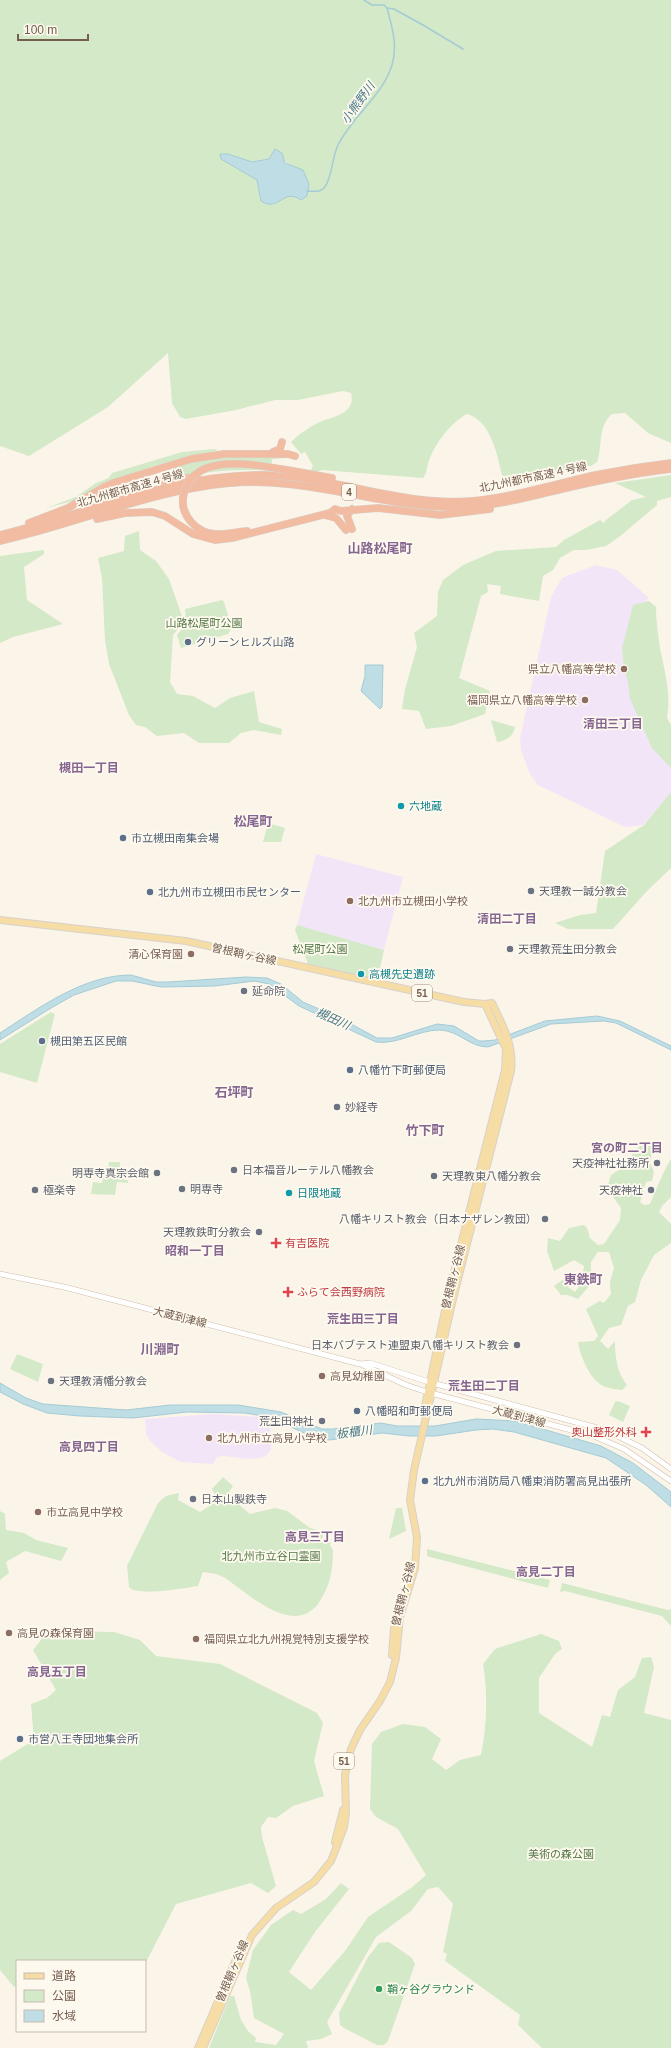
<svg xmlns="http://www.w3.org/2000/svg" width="671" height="2048" font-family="Helvetica,'Noto Sans JP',sans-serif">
  <rect width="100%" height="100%" fill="#fbf5e9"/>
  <!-- education -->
  <path fill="#f2e5f8" d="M596,565L617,570L648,597L642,618L671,751V794L643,825L625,827L538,785L530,774L521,750L520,738L551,597L562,578Z
    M316,854L403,877L384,950L297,925Z
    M213,1414L262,1417L270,1423L271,1450L265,1457L249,1459L223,1456L217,1457L213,1464L181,1462L162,1452L151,1442L146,1434L145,1419Z"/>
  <!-- green -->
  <path fill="#d3e9c7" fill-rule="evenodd" d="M0,0H671V443L648,433L625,413L612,414C597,427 603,446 597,462L591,466L507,478L502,475C497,454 491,421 467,414C450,423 433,446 428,464C426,470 427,473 423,478L322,470L312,473L311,470L313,466L305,452L301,454L291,442C298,435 312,425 322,421C335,416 356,413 351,393L343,391L298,400H275L236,410L186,419L180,417L172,403L168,353L108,407L29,456L0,446ZM274,152L290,165L294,195H290L272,205L261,201L257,180L228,154L252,162L269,159Z
    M214,449L218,450L151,467L77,500L46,508L76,497L96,483L109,478L112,473L182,452Z
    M288,456V458L272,459L271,471C239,468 208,472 175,476L172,467L206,457Z
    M671,475V497L657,501V505L619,537L606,546L586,550H574L560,558L553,570L543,576L539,601L500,594L501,586L487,584L488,592L481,596L459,678L490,691L485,714L451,726L426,729L419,711L402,709L405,689L417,647L414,633L437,616L438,592L443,580L463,565L496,551L556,547L564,540L600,520L604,523L606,520L632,500L646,497L615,483Z
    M139,531L140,550L156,561L169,579L184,622L173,635L170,682L177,694L193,696L215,708L230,698L254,691L259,722L282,729L281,735L254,730L241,733L229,743H199L184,733L157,736L145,727L136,725L129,715L109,664L105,640L102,578L98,558L124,551L125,536Z
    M44,550V554L24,567L27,600L63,624L13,637L0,643V556Z
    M222,600L224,602L232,628L228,634L181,648L177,635L186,624L185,609Z
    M649,601L656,607C656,621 658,635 660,648C665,674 671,691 667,718L671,725V768L652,748L630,699L628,681L624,669L622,648L633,605Z
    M491,720L515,727C513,737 507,740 497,742Z
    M671,792V868L647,891L613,929H568L555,923L580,915L596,913L605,851L644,825Z
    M268,823L285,828L281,842H263Z
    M297,925L384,950L378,977L374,979L308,964L295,930Z
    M51,1012L55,1014L37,1083L0,1072V1044Z
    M640,1146H653L650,1163L654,1172L652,1181L646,1182L640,1202L644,1205L650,1204C657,1188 662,1174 671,1159V1197L662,1206L659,1212L671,1224V1243L654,1255L641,1280L635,1302L628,1306L621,1325L609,1328L600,1341L608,1349L615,1341C615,1357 617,1373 627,1385L622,1390C617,1389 611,1389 606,1387C591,1383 580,1356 578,1342L594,1341L598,1336L586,1309L600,1301L604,1303L611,1294L610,1282L614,1268L609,1252H598L591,1262V1284L578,1299L568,1295H561L554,1286L567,1277L568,1287L575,1292L581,1284L584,1266L574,1260L554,1271L547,1251L548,1238L560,1241L569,1228L584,1225L587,1228L590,1238L598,1245L604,1244L620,1220L621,1208L607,1188L611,1175L625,1166L630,1161L633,1152Z
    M109,1162H120L119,1177L128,1181V1183L117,1182L115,1195L91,1194L93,1182L102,1183L104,1176H107Z
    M17,1354L43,1364L38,1382L10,1369Z
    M618,1401L630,1406L623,1422L609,1415L615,1402Z
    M223,1477L233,1486L229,1492L237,1503L250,1514L275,1508L287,1511L310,1528L324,1532L322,1539L331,1543L330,1545L333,1550C333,1570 330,1587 318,1604C295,1633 258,1602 236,1586C232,1583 226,1578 221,1576C216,1573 209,1573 203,1572L198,1586C185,1588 136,1597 129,1587L127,1566L158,1503L166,1496L179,1493L178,1500L200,1512L216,1502V1497L212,1489Z
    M396,1508H402L406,1531L389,1539Z
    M0,1511L5,1514L6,1530L24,1533L36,1540L68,1548L61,1561L25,1551L6,1562L9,1573L0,1580Z
    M427,1549L550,1580L548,1588L427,1556Z
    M562,1583L668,1610L671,1609V1626L662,1616L565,1591L560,1592Z
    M48,1631L114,1632L140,1640L156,1656L220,1664L317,1713L323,1723L314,1761L324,1796L293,1806L276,1818L268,1817L261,1827L262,1837L276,1886L268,1893L251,1883L176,1904L145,1964V1961H17V1986L14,1987L0,1970V1761L34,1740L31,1704L47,1698L56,1690L33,1650Z
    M541,1634L559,1641L562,1649L555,1654L539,1678V1713L592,1747L602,1715L610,1717L618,1690L635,1677L642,1658L651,1657L654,1667L644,1713L671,1720V2048H542L518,2025L520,2015L445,1961L447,1954L443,1952L453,1904L438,1887L428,1889L411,1911L376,1937L327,2022L332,2034L321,2039L306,2041L308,2048H209L230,1996H234L241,2020L248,2031L256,2038L255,2042L276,2045L284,2034L254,2018L250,1991L246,1978L253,1950L271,1925L293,1910L301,1914L326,1899L341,1883L349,1889L315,1932L289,1972L311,1990L345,1951L368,1917L411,1888L426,1875L398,1829L376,1817L370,1809L372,1744L381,1732L403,1724L425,1727L441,1739L432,1759L446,1770L460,1760L481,1755C487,1726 488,1693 483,1664L495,1649Z
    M389,1942L412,1958L415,1964L388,2041L384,2045H377L344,2028L340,2025L339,2013L368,1957L379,1943Z"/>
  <!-- water -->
  <path fill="#bedde4" stroke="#a5cbd6" d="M275,149L282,153L285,163L303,170L309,184L307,196L301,200C283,187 279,213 261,201L257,180L221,159L220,154H228L252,162L269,159Z
    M365,665H383L382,707L380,709L361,691L365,676Z
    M131,975L156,982H168L246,977L267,978L281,984L303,1002L340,1018L377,1038H392L437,1024L454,1026L479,1041H484L495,1040L545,1021L597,1016L620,1021L671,1046V1050L616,1023L604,1021L551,1024L488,1047C469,1047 460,1031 440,1030C417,1030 398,1045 376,1042L299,1006L269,984L254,981L215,986L161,987L132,981H116L74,995L51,1008L0,1040V1033C39,1008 83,975 131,975Z
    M0,1383L26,1398L43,1404L126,1410L170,1405H238L281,1412L322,1429H333L381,1423L397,1426H435L476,1419L515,1421L601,1446L633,1463L671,1492V1507L646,1485L606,1458L514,1432L493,1429L476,1430L436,1436H409L382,1433L329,1440L317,1439L269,1417L245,1413L187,1412L133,1418L80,1416L47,1413L23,1404L0,1392Z"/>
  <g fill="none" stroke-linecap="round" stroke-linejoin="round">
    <!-- stream -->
    <path stroke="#a5cbd6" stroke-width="1.5" d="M364,0L372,5H384L387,8L394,9L423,25L463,49
      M307,191C313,191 319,193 324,188C332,180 332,157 338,145C353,115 382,97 392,65C398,45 392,27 387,8"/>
    <!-- secondary casing -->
    <g stroke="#d0bead" stroke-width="6">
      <path id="secondary" d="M0,1274L64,1287L360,1364L370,1363L429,1382L605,1430L642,1448L671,1469
        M361,1364L406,1385L427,1392L594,1436L624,1449L671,1481"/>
    </g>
    <!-- primary casing -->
    <g stroke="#d8d2cd" stroke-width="8">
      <path id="primary" d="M0,920L186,941L464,1002L485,1004L492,1003C503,1026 514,1045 511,1071L453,1299L414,1470L410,1500L417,1537L415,1568L400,1617L396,1658L390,1682L380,1701L360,1730L351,1749L345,1775L346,1814L344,1827L335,1851L331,1861L314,1882L276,1908L252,1935L203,2048
        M425,1406L448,1296L505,1070L506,1049L485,1004
        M397,1614L404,1594
        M392,1655L394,1628
        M335,1842L343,1810
        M198,2048L237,1957"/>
    </g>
    <!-- highway casing -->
    <g stroke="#d8d2cd" stroke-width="8">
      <path id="highway" d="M273,452L280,449L282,442
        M287,470L332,478
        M159,481L197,477
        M89,497L106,496
        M183,498C181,516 197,533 215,534C226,535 236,532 247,531
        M352,509L347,516L352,529
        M325,515L336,518L346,530
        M97,519L125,513L152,512L165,516L193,534L215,540L232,538L330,513L335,509L341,511L378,508L440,515L490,509
        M29,523L68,508L104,487L116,482L191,459L224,454H288L295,456
        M0,535C87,514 173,474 264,475C334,476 402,507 472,501C514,497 555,484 596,475C621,470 646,466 671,463
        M0,541C77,524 151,490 230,483C307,476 379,507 455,507C493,507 529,497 566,488C601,480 635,473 671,469"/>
    </g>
    <!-- secondary -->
    <use href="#secondary" stroke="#fff" stroke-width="5"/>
    <!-- primary -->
    <use href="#primary" stroke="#f6dca5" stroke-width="6"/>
    <!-- highway -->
    <use href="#highway" stroke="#f2bca3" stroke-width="7"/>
    <!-- highway-bridge casing -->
    <g stroke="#d8d2cd" stroke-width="8" stroke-linecap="butt">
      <path id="highway-bridge" d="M183,498C190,450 254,465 287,470"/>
    </g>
    <!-- highway-bridge -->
    <use href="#highway-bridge" stroke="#f2bca3" stroke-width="7"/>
  </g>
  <!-- markers -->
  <g fill="#5c6f8a" stroke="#fef9ef" stroke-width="1.5">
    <circle cx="188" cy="642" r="4"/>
    <circle cx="123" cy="838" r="4"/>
    <circle cx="150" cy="892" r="4"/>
    <circle cx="42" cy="1041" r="4"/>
    <circle cx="350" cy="1070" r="4"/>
    <circle cx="357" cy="1411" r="4"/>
    <circle cx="425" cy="1481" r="4"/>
    <circle cx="20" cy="1739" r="4"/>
  </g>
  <g fill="#8d6e63" stroke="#fef9ef" stroke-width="1.5">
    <circle cx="624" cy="669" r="4"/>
    <circle cx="585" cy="700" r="4"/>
    <circle cx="350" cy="901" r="4"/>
    <circle cx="191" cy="954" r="4"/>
    <circle cx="322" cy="1376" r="4"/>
    <circle cx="209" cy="1438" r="4"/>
    <circle cx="38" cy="1512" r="4"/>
    <circle cx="9" cy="1633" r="4"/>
    <circle cx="196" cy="1639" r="4"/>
  </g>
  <g fill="#0f9aa8" stroke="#fef9ef" stroke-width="1.5">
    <circle cx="401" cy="806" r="4"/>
    <circle cx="361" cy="974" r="4"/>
    <circle cx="289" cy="1193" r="4"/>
  </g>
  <g fill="#6b7280" stroke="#fef9ef" stroke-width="1.5">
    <circle cx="531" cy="891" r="4"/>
    <circle cx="510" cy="949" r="4"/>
    <circle cx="244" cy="991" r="4"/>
    <circle cx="337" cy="1107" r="4"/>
    <circle cx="657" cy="1163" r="4"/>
    <circle cx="234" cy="1170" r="4"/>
    <circle cx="157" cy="1173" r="4"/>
    <circle cx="434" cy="1176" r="4"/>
    <circle cx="182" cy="1189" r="4"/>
    <circle cx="35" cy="1190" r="4"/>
    <circle cx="651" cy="1190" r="4"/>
    <circle cx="545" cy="1219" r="4"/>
    <circle cx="259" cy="1232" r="4"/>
    <circle cx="517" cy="1345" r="4"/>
    <circle cx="51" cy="1381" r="4"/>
    <circle cx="322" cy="1421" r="4"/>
    <circle cx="193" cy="1499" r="4"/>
  </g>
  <g fill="#e0444e" stroke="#fef9ef" stroke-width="1.5">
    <path d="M274 1237h4v4h4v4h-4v4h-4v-4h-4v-4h4z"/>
    <path d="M286 1286h4v4h4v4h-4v4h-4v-4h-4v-4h4z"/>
    <path d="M644 1426h4v4h4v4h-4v4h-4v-4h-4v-4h4z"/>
  </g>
  <circle fill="#2e9e5b" stroke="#fef9ef" stroke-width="1.5" cx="379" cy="1989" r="4"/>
  <g text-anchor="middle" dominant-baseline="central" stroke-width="3.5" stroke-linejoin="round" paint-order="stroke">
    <!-- shield labels -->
    <g fill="#fef9ef" stroke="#9e8c7e" stroke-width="1">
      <rect x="342" y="484" width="14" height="16" rx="3"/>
      <rect x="412" y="985" width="20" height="16" rx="3"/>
      <rect x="334" y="1753" width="20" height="16" rx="3"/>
    </g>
    <g font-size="10" font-weight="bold" fill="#755e4e">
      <text x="349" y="492">4</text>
      <text x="422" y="993">51</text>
      <text x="344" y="1761">51</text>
    </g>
    <!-- street labels -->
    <g font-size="11" fill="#755e4e" stroke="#fef9ef">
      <text transform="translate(533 477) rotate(-12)">北九州都市高速４号線</text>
      <text transform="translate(130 488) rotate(-16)">北九州都市高速４号線</text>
      <text transform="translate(244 954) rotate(12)">曽根鞘ヶ谷線</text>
      <text transform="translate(453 1277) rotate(-76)">曽根鞘ヶ谷線</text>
      <text transform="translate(180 1317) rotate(14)">大蔵到津線</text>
      <text transform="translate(519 1416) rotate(15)">大蔵到津線</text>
      <text transform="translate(403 1594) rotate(-76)">曽根鞘ヶ谷線</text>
      <text transform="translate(232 1971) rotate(-67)">曽根鞘ヶ谷線</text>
    </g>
    <!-- park labels -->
    <g font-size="11" fill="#537946" stroke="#fef9ef">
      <text x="204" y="623">山路松尾町公園</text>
      <text x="320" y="949">松尾町公園</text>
      <text x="271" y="1556">北九州市立谷口霊園</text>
      <text x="561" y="1854">美術の森公園</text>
    </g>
    <!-- service labels -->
    <g font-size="11" fill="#4e5e75" stroke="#fef9ef" text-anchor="start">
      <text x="196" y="642">グリーンヒルズ山路</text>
      <text x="131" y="838">市立槻田南集会場</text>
      <text x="158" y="892">北九州市立槻田市民センター</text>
      <text x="50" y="1041">槻田第五区民館</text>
      <text x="358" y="1070">八幡竹下町郵便局</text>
      <text x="365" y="1411">八幡昭和町郵便局</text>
      <text x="433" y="1481">北九州市消防局八幡東消防署高見出張所</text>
      <text x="28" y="1739">市営八王寺団地集会所</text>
    </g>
    <!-- education labels -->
    <g font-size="11" fill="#785e54" stroke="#fef9ef" text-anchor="start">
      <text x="616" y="669" text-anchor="end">県立八幡高等学校</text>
      <text x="577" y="700" text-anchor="end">福岡県立八幡高等学校</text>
      <text x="358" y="901">北九州市立槻田小学校</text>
      <text x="183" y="954" text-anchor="end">清心保育園</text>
      <text x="330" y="1376">高見幼稚園</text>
      <text x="217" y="1438">北九州市立高見小学校</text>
      <text x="46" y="1512">市立高見中学校</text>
      <text x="17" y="1633">高見の森保育園</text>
      <text x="204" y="1639">福岡県立北九州視覚特別支援学校</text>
    </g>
    <!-- culture labels -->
    <g font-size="11" fill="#0d838f" stroke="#fef9ef" text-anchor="start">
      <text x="409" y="806">六地蔵</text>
      <text x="369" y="974">高槻先史遺跡</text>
      <text x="297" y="1193">日限地蔵</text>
    </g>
    <!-- worship labels -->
    <g font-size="11" fill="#5b616d" stroke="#fef9ef" text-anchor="start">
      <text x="539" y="891">天理教一誠分教会</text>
      <text x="518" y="949">天理教荒生田分教会</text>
      <text x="252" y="991">延命院</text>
      <text x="345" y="1107">妙経寺</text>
      <text x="649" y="1163" text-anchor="end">天疫神社社務所</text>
      <text x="242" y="1170">日本福音ルーテル八幡教会</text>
      <text x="149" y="1173" text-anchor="end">明専寺真宗会館</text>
      <text x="442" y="1176">天理教東八幡分教会</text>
      <text x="190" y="1189">明専寺</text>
      <text x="43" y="1190">極楽寺</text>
      <text x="643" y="1190" text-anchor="end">天疫神社</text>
      <text x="537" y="1219" text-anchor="end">八幡キリスト教会（日本ナザレン教団）</text>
      <text x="251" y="1232" text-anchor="end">天理教鉄町分教会</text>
      <text x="509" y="1345" text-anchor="end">日本バブテスト連盟東八幡キリスト教会</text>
      <text x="59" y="1381">天理教清幡分教会</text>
      <text x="314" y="1421" text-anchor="end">荒生田神社</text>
      <text x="201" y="1499">日本山製鉄寺</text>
    </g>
    <!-- health labels -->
    <g font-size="11" fill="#be3a42" stroke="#fef9ef" text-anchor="start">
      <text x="285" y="1243">有吉医院</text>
      <text x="297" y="1292">ふらて会西野病院</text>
      <text x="637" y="1432" text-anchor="end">奥山整形外科</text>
    </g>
    <!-- leisure labels -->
    <g font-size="11" fill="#27864d" stroke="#fef9ef" text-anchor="start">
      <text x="387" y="1989">鞘ヶ谷グラウンド</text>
    </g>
    <!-- water labels -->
    <g font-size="12" font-style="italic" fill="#487986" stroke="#fef9ef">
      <text transform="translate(358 103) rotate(-54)">小熊野川</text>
      <text transform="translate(333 1019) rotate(24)">槻田川</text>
      <text transform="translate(354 1432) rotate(-7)">板櫃川</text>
    </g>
    <!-- neighbourhood labels -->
    <g font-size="12" font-weight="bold" fill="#856690" stroke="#fef9ef">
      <text x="613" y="724">清田三丁目</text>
      <text x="89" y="768">槻田一丁目</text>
      <text x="507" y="919">清田二丁目</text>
      <text x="627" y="1148">宮の町二丁目</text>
      <text x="195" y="1251">昭和一丁目</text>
      <text x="363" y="1319">荒生田三丁目</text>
      <text x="484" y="1386">荒生田二丁目</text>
      <text x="89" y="1447">高見四丁目</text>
      <text x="315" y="1537">高見三丁目</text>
      <text x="546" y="1572">高見二丁目</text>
      <text x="57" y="1672">高見五丁目</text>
    </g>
    <!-- quarter labels -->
    <g font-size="13" font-weight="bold" fill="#856690" stroke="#fef9ef">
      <text x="380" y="548">山路松尾町</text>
      <text x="253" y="821">松尾町</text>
      <text x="234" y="1092">石坪町</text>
      <text x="425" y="1130">竹下町</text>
      <text x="583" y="1279">東鉄町</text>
      <text x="160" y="1349">川淵町</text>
    </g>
  </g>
  <!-- legend -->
  <rect x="16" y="1960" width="130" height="72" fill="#fef9ef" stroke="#c7bbaf"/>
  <rect x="24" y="1973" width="20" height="6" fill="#f6dca5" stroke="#c7bbaf"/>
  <text x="52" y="1980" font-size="12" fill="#755e4e">道路</text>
  <rect x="24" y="1990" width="20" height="12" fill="#d3e9c7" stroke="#c7bbaf"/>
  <text x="52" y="2000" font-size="12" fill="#755e4e">公園</text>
  <rect x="24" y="2010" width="20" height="12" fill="#bedde4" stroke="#c7bbaf"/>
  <text x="52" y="2020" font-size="12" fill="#755e4e">水域</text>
  <!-- scale -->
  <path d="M18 34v6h70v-6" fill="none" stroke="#755e4e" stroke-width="2"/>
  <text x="24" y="34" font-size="12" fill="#755e4e" stroke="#fef9ef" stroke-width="3" paint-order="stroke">100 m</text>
</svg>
